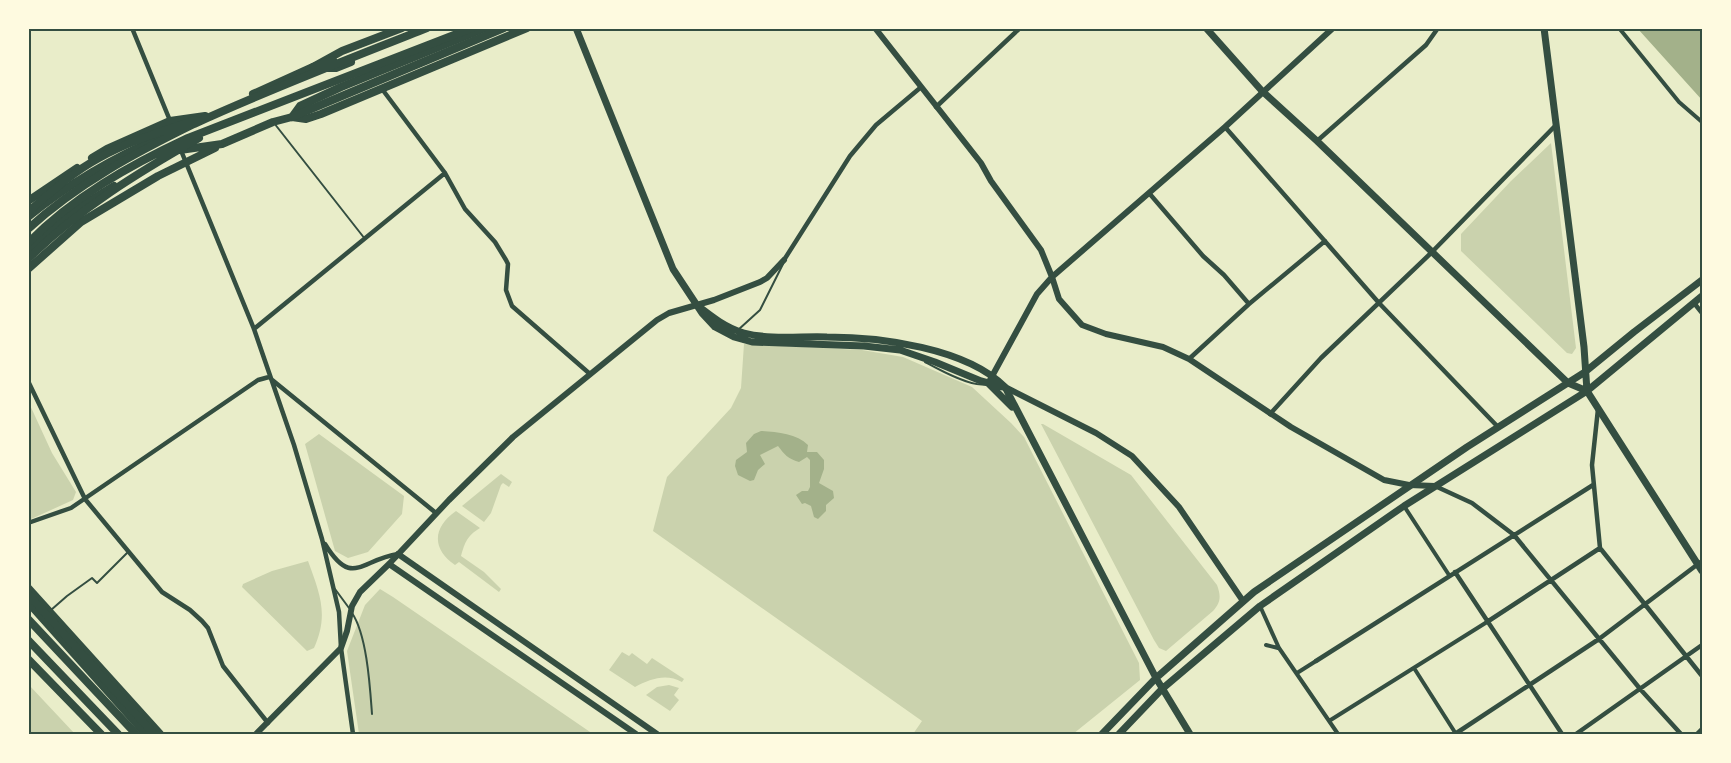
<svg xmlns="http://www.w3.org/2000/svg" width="1731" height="763" font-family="Ubuntu,sans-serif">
  <rect width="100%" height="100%" fill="#e9edc9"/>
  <!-- green -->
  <path fill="#cad2ad" d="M1551,143L1576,348L1572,354L1567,353L1461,251V234L1511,181Z
    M744,344L862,350L903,357L972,387L1011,423L1024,437L1139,663L1140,680L1073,734H913L922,721L653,531L667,477L731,408L741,388Z
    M29,403L52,453L76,492L73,500L29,520Z
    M1041,424H1043L1131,475L1217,585C1221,596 1221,602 1213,611L1166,651L1159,648L1154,640Z
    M319,434L404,496L402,514L368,552L348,558L335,551L305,444Z
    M501,474L512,482L509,487L503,483L501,485L491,513L484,522L462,506Z
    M456,511L480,528C467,536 465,542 461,556L484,572L501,589L499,592L459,562L455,565C432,549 432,528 456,511Z
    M308,561C320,594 329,615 314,648L307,651L242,587L243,584L272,571Z
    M380,589L393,597L593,734H359L347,651L365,605Z
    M622,652L629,656L632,653L647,664L652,658L684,679L682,682C666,673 650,679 635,687L609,670Z
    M29,685L75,734H29Z
    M669,685L679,688L674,695L679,700L670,711L646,695L657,687Z"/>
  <!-- water -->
  <path fill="#a3b18a" d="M1638,29H1702V100Z
    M761,431C777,432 797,434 808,445L807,452H817L824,460V469L819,483L833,491L834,498L826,505V511L818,519L814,517L811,506L805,503L802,504L796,495L802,491H808L810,487V460L807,457L799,462C788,459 784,454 778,446L760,455L765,464L758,470L754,480L750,481L738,475L735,466L736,460L747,452L746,443L754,434Z"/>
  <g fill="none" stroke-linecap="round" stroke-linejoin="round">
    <!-- service -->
    <path stroke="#344e41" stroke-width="2" d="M274,123L365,239
      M738,330L760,310L783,264
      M925,362C938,369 972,388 986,384
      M335,589L349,608
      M51,610L67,596L92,578L97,583L127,553
      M352,613C367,635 370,687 372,714"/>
    <!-- pedestrian -->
    <path stroke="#344e41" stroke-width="4" d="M1619,28L1679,102L1702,122
      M1404,506L1449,575
      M1260,606L1279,648L1338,734
      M1266,645L1278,648
      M1414,668L1456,734
      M1297,673L1316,661
      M1329,721L1487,622"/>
    <!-- minor -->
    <path stroke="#344e41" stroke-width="4.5" d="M132,28L171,123
      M382,89L445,173L465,209L495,242L506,260L508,264L506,290L512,306L590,374
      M936,107L1020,28
      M1225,127L1379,303L1498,427
      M1317,141L1426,45L1438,28
      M180,148L254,329L294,445L322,539L339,612L341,648L353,734
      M1149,193L1203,256L1224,275L1249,304
      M784,260L850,156L876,125L920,88
      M1694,303L1702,313
      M254,329L445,173
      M1189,359L1249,304L1325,241
      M271,379L436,513
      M28,381L85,499L162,592L190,610L202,621L208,628L223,666L268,723
      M1598,409L1592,465L1600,548L1702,676
      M1270,414L1321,358L1431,253L1556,125
      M1435,486L1472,503L1514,535L1641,690L1681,734
      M28,523L71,508L258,380L269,377
      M325,544C352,588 360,560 398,554
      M1455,572L1562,734
      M1487,622L1600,548
      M1316,661L1593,485
      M1455,734L1599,639L1702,561
      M1576,734L1702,645"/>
    <!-- tertiary -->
    <path stroke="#344e41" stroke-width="6" d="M875,28L981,163L991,181L1041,250L1052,277L1059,299L1082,325L1106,334L1163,347L1189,359L1291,427L1384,480L1409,485L1435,486
      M990,380L1037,294L1052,277L1225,127L1333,28
      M1005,387L1096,433L1132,456L1179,507L1243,601
      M398,554L657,734
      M389,564L636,734
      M256,734L341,648L347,631L352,606L360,592L389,564L449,500L513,437L657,320L669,313L714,300L760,282L767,278L784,260
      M1698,734L1702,730"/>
    <!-- secondary -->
    <path stroke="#344e41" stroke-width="7" d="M576,28L673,269L702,313L715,327L734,337L752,342L864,346L900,350L935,362L981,381L1003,387
      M1206,28L1262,91L1317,141L1568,383L1587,391
      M1544,28L1584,347L1587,391L1702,571
      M697,305C711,316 726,328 744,333C771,340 800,336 827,337C881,337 966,348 1005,387L1156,678L1190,734
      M988,383L1012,407
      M1102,734L1156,678L1254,592L1467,447L1585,372L1634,332L1702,280
      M1119,734L1162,689L1260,606L1404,506L1587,391L1702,296"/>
    <!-- primary -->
    <path stroke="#344e41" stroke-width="8" d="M325,68H336L351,62
      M253,94L313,67L342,51L402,28
      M292,117L306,119L321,114L527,28
      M180,150L222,144L273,122L292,117L300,106L341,87L485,28
      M92,158L107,149L170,121L205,116
      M28,201L77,168
      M28,217C69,183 117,156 166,135
      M28,250L75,210L114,186
      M28,269L81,222L158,176L215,148
      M28,588L160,734
      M28,602L146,734"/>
    <!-- trunk -->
    <path stroke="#344e41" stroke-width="8" d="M313,67L333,60
      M292,117L504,28
      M28,212C51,192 73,172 99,158C129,141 163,131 195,120
      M28,229C77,184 135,153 194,124C270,89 349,59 427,28
      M28,243C73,197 130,165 188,138L472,28
      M28,259C77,210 139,172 199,138
      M28,594L154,734
      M28,619L136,734
      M28,640L118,734
      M28,659L101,734"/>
  </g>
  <!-- border -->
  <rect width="1731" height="763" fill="none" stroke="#fefae0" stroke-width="60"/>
  <rect x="30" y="30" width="1671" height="703" fill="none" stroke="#344e41" stroke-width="2"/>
</svg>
